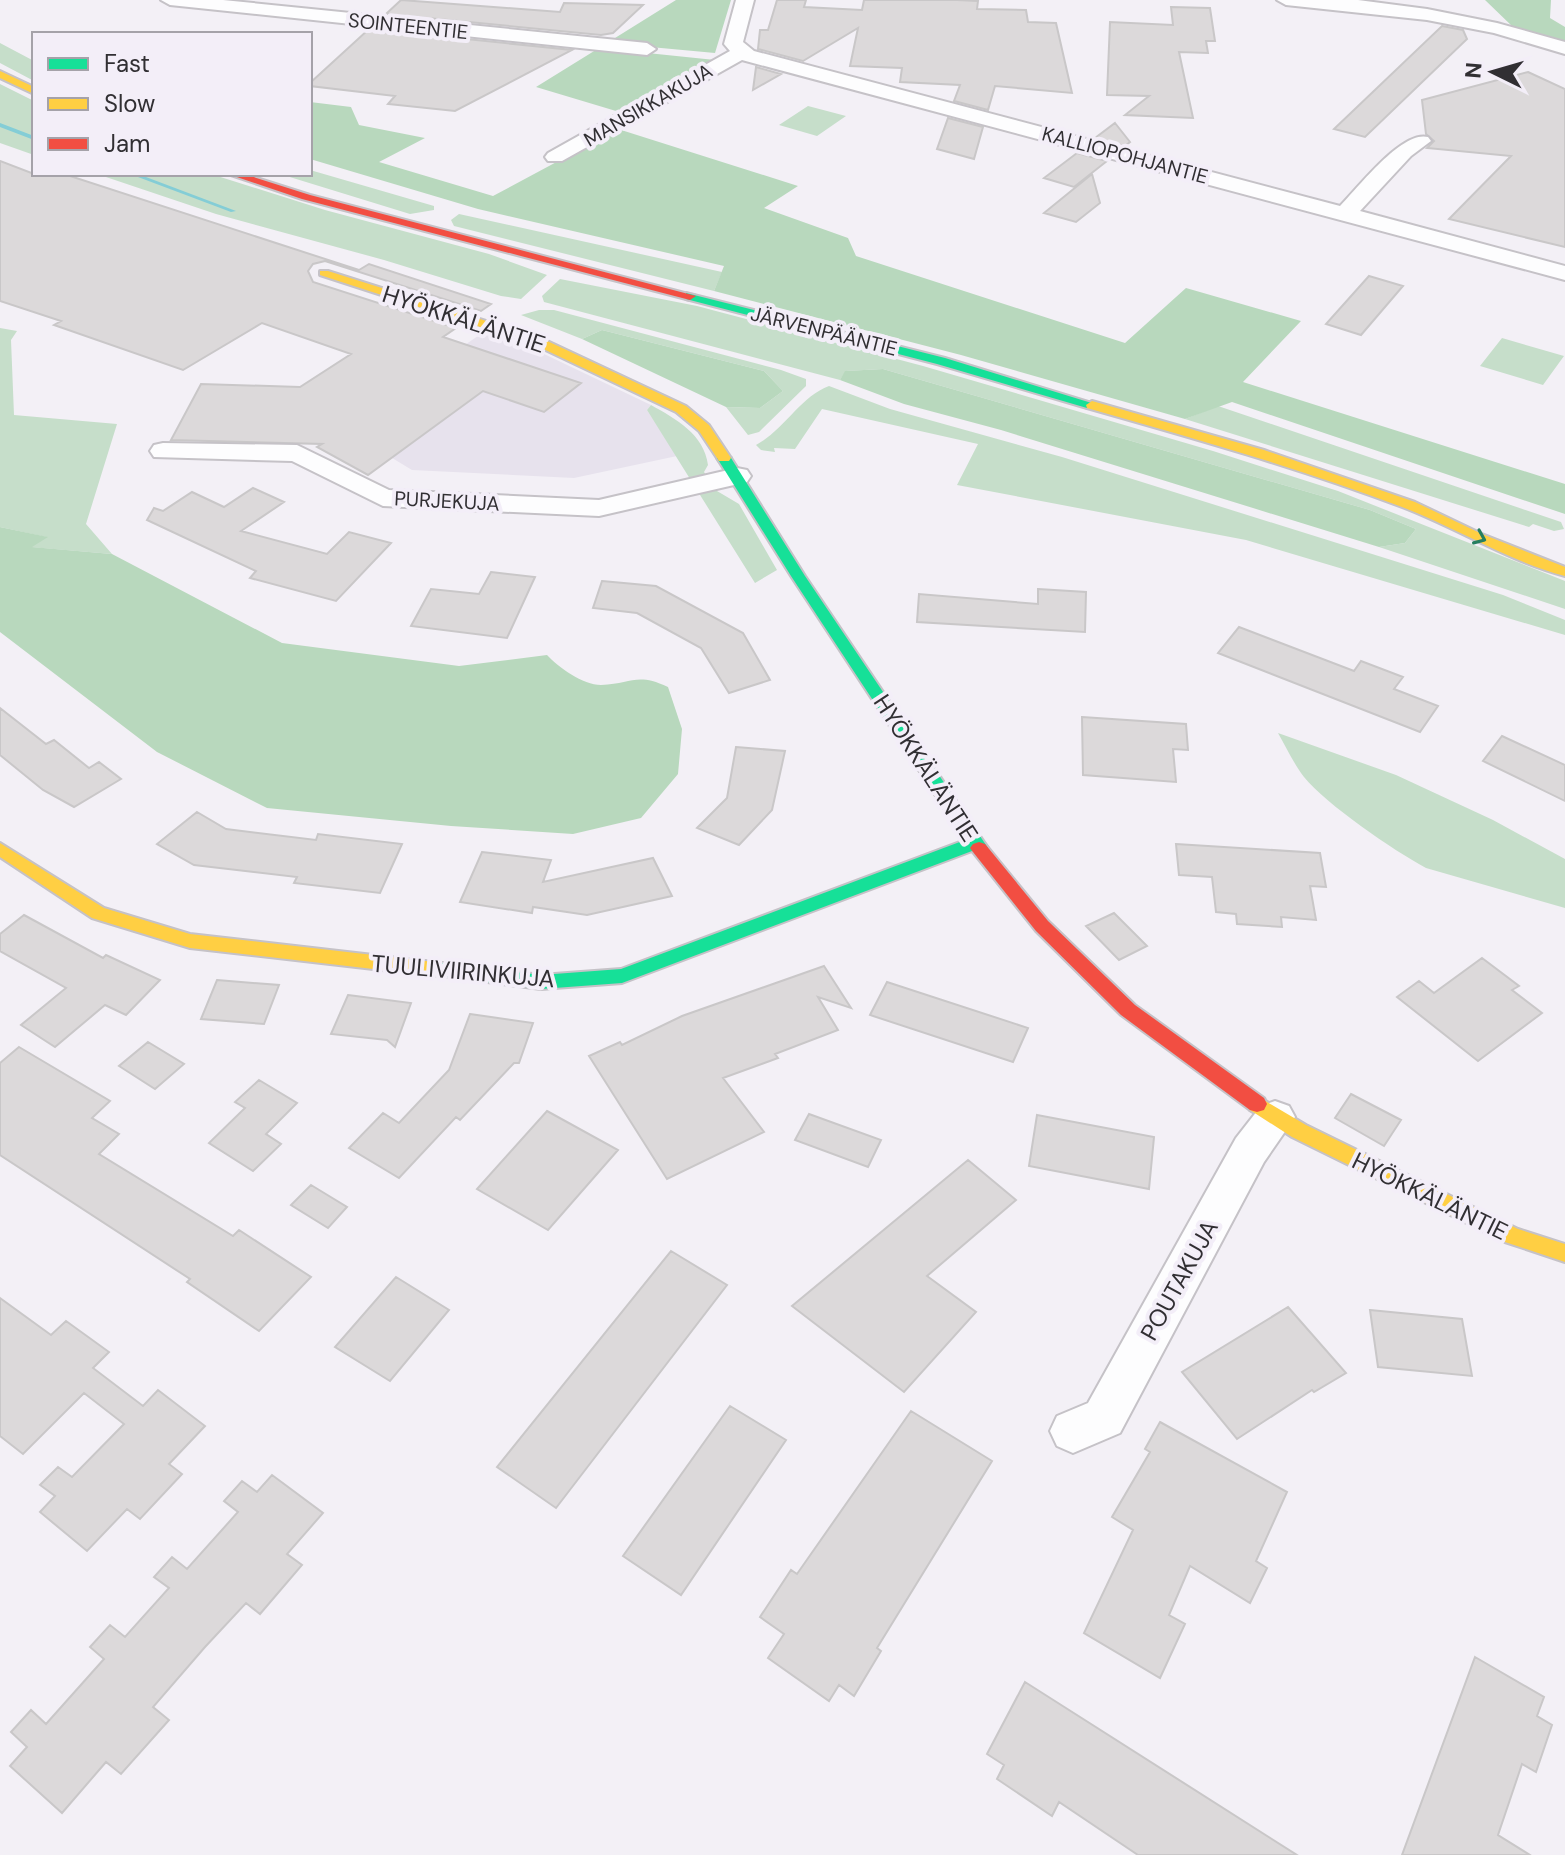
<svg xmlns="http://www.w3.org/2000/svg" width="1565" height="1855" font-family="'DM Sans',sans-serif">
  <rect width="100%" height="100%" fill="#f3f0f6"/>
  <!-- built -->
  <path fill="#e7e2ed" d="M485,331L521,343L651,405L647,410L677,456L574,478L412,470L344,429Z"/>
  <!-- green -->
  <path fill="#c6deca" d="M0,43L34,61V81L0,63Z
    M0,84L34,101V155L0,143Z
    M808,106L846,116L817,136L779,125Z
    M310,170L434,206V210L410,214L280,174H310Z
    M97,174H211L325,210L489,254L547,275L521,299L501,296L384,260L216,214Z
    M459,214L722,272L714,291L454,226L451,220Z
    M560,279L697,306L923,366L1213,451L1338,491L1565,581V609L1379,547L1405,543L1416,529L1370,510L883,369L846,371L840,380L544,302L542,296Z
    M539,310H554L781,370L806,379V386L759,432L748,435L726,407L760,408L783,391L764,371L602,330L582,339L521,315Z
    M0,328L17,331L11,340L14,415L117,424L86,524L112,554L30,547L46,537L0,527Z
    M1502,338L1564,356L1543,385L1480,366Z
    M829,386L890,409L1062,457L1503,595L1565,620V635L1246,540L957,485L978,444L822,409L795,449L774,448L775,452L761,450L756,445C783,431 801,396 829,386Z
    M651,405C676,419 704,434 708,465L704,472L717,491L739,504L777,570L755,583L647,410Z
    M1218,406L1561,522L1564,529L1554,531L1533,524L1529,527L1185,419Z
    M1278,733L1396,775L1493,820L1565,859V908L1426,868C1393,850 1327,805 1304,777C1294,764 1286,747 1278,733Z"/>
  <!-- forest -->
  <path fill="#b8d8bd" d="M676,0H731L715,53L607,43Z
    M1485,0H1551L1550,18L1565,27V43L1513,27Z
    M599,48L715,60L626,114L536,87Z
    M310,102L351,107L359,125L425,138L379,162L493,196L618,129L798,186L764,208L848,238L856,256L1125,343L1186,288L1301,321L1243,382L1565,484V514L1232,402L1185,419L961,355L714,291L724,266L478,209L310,159Z
    M602,330L764,371L783,391L760,408L726,407L582,339Z
    M883,369L1370,510L1416,529L1405,543L1379,547L1001,430L904,404L840,380L845,371Z
    M0,527L48,537L32,547L112,554L282,643L459,666L547,655C558,667 583,685 601,685C632,684 636,672 668,687L682,729L678,774L641,818L573,834L451,826L267,808L157,752L0,632Z"/>
  <g fill="none" stroke-linecap="round" stroke-linejoin="round">
    <!-- stream -->
    <path fill="#84cdd6" fill-rule="evenodd" d="M0,123L34,136V140L0,127Z
      M130,174H138L236,211L231,212Z"/>
  </g>
  <!-- building -->
  <path fill="#dcd9da" stroke="#c9c7c8" stroke-width="2" d="M401,0L560,12L564,3L643,5L613,33L601,35L386,14Z
    M777,0H806L804,7L862,10L864,0H957L978,1L977,9L1026,10L1028,22L1056,23L1072,93L995,86L988,110L954,101L960,85L900,82L902,68L850,66L858,28L803,61L758,49L760,30H768Z
    M1171,7L1210,8L1215,41H1206L1208,53L1179,52L1193,118L1125,115L1149,96L1107,95L1110,22L1173,25Z
    M1442,26L1463,30L1467,39L1365,137L1334,129Z
    M369,29L572,50L455,111L388,104L395,96L310,86V83Z
    M756,67L781,74L753,90Z
    M1528,72L1565,89V247L1449,219L1511,156L1427,148L1434,141L1426,134L1422,100Z
    M948,118L983,127L974,159L937,149Z
    M1115,123L1130,142L1125,146L1095,138Z
    M1077,153L1107,161L1074,187L1044,178Z
    M0,161L34,174H64L359,270L369,264L491,304L481,311L325,261L313,264L308,271L313,282L456,328L443,337L581,383L544,412L483,391L368,475L317,447L322,444L171,440L201,384L300,387L351,354L262,323L183,370L54,325L61,321L0,301Z
    M1092,174L1100,203L1076,222L1044,213Z
    M1369,276L1403,286L1361,335L1326,324Z
    M253,488L284,502L241,531L327,554L349,532L391,543L336,601L250,578L256,571L147,520L154,508L163,511L192,492L224,507Z
    M491,572L535,577L507,638L411,626L431,589L479,594Z
    M602,581L656,586L743,633L770,680L729,693L701,648L637,613L593,608Z
    M1038,589L1086,592L1085,632L917,622L919,594L1038,604Z
    M1239,627L1354,671L1361,661L1403,677L1394,689L1438,706L1420,732L1218,653Z
    M0,708L46,744L54,740L89,768L99,762L121,779L74,807L43,790L0,755Z
    M1082,717L1186,724L1188,750L1173,749L1176,782L1083,775Z
    M1502,736L1565,765V801L1483,761Z
    M736,747L785,751L772,810L739,845L697,828L727,798Z
    M197,812L226,829L316,840L318,834L402,844L380,893L294,883L297,877L194,865L157,844Z
    M1176,844L1320,853L1326,887L1310,886L1316,920L1281,917L1282,927L1237,924L1236,914L1216,912L1212,877L1179,875Z
    M482,852L551,860L543,882L653,858L672,896L587,915L533,907L532,913L460,902Z
    M1114,913L1147,946L1119,960L1086,926Z
    M24,915L103,958L106,955L160,980L126,1015L105,1005L55,1047L21,1025L66,988L0,951V934Z
    M1482,958L1519,986L1512,990L1542,1013L1478,1061L1397,997L1419,981L1434,993Z
    M824,966L851,1008L818,997L838,1030L775,1054L778,1058L723,1078L764,1132L667,1179L589,1056L620,1042L622,1045L682,1016Z
    M217,980L279,985L264,1024L201,1019Z
    M887,982L1028,1028L1013,1062L870,1015Z
    M348,995L411,1003L395,1047L387,1040L331,1034Z
    M470,1014L533,1023L519,1063H514L460,1120L456,1117L399,1178L349,1148L383,1113L399,1123L449,1070Z
    M148,1042L184,1064L155,1089L119,1066Z
    M19,1047L110,1101L92,1118L119,1134L99,1154L233,1236L239,1230L311,1277L259,1331L187,1282L190,1279L0,1155V1063Z
    M259,1080L297,1103L266,1134L281,1144L253,1171L209,1143L245,1108L235,1102Z
    M1351,1094L1401,1120L1384,1146L1335,1118Z
    M547,1111L618,1150L548,1230L477,1189Z
    M809,1114L881,1140L868,1167L795,1140Z
    M1037,1115L1154,1137L1149,1189L1029,1166Z
    M968,1160L1016,1200L927,1276L976,1312L904,1392L792,1306Z
    M311,1185L347,1207L328,1228L291,1205Z
    M671,1251L727,1285L556,1508L497,1467Z
    M396,1277L449,1310L390,1381L335,1347Z
    M0,1298L51,1335L66,1321L109,1352L93,1368L143,1406L158,1390L205,1426L169,1464L182,1474L140,1519L127,1509L87,1551L40,1512L55,1496L40,1485L58,1467L72,1477L124,1424L84,1393L23,1454L0,1436Z
    M1288,1307L1346,1373L1314,1392L1312,1390L1237,1439L1182,1372Z
    M1370,1310L1462,1319L1472,1376L1378,1367Z
    M730,1406L786,1440L681,1595L623,1556Z
    M911,1411L992,1461L877,1648L881,1651L854,1696L839,1685L829,1701L768,1658L784,1634L760,1617L791,1570L797,1574Z
    M1160,1422L1287,1492L1256,1561L1267,1568L1250,1603L1190,1566L1169,1615L1185,1624L1160,1678L1084,1633L1133,1530L1112,1517L1150,1452L1145,1449Z
    M272,1475L323,1513L287,1554L302,1565L260,1614L246,1603L205,1647L153,1707L169,1720L121,1774L106,1762L62,1813L10,1766L27,1747L11,1732L31,1710L46,1724L104,1659L90,1647L110,1625L125,1637L169,1588L154,1577L172,1557L187,1569L238,1512L224,1501L242,1481L257,1492Z
    M1475,1657L1544,1697L1537,1716L1552,1725L1536,1772L1522,1764L1498,1835L1530,1855H1402Z
    M1025,1682L1297,1855H1138L1059,1802L1052,1816L997,1779L1004,1765L987,1754Z"/>
  <g fill="none" stroke-linecap="round" stroke-linejoin="round">
    <!-- street casing -->
    <g stroke="#c5c2c7" stroke-width="4">
      <path id="street" d="M161,0H223L647,43L656,49L647,55L170,5Z
        M736,0H754L743,42L754,51L1340,206C1358,188 1402,130 1428,137L1431,141L1411,156L1360,211L1565,266V280L742,60L562,161H548L545,157L548,153L730,51L724,44Z
        M1277,0H1358L1427,9L1497,23L1565,42V54L1494,33L1427,20L1286,5Z
        M163,443L297,445L389,490L599,500L737,468L747,470L751,476L747,482L599,516L383,506L292,461L154,457L150,451L154,445Z
        M1275,1101L1289,1106L1295,1117L1264,1162L1120,1433L1073,1453L1057,1446L1050,1431L1057,1416L1088,1403L1236,1138L1261,1106Z"/>
    </g>
    <!-- fast casing -->
    <g stroke="#c5c2c7" stroke-width="4">
      <path id="fast" d="M686,293L945,358L1098,405L1087,408L937,364L686,299Z
        M724,454L731,458L805,576L988,848L985,852L979,854L972,851L622,983L541,989L427,974L425,969L427,964L434,962L541,975L621,969L965,840L791,576L717,458Z"/>
    </g>
    <!-- slow casing -->
    <g stroke="#c5c2c7" stroke-width="4">
      <path id="slow" d="M0,71L34,87V94L0,78Z
        M320,271H328L543,339L686,406L709,425L731,458L729,461H719L699,431L676,412L535,345L320,275Z
        M1092,401L1264,450L1415,502L1482,534L1565,567V576C1508,561 1457,528 1402,507C1299,468 1193,438 1087,408L1086,405Z
        M0,843L104,908L190,934L434,962L441,964L443,969L441,974L434,976L190,948L92,918L0,857Z
        M1257,1096L1306,1125L1518,1229L1565,1244V1262L1505,1242L1292,1137L1250,1110L1247,1104L1250,1098Z"/>
    </g>
    <!-- jam casing -->
    <g stroke="#c5c2c7" stroke-width="4">
      <path id="jam" d="M228,174H244L310,195L696,296L690,300L302,199Z
        M979,842L985,844L1048,921L1135,1005L1264,1098L1267,1104L1264,1110L1257,1112L1250,1110L1121,1015L1036,931L973,852L970,848L973,844Z"/>
    </g>
    <!-- street -->
    <use href="#street" fill="#fdfdfe" fill-rule="evenodd"/>
    <!-- fast -->
    <use href="#fast" fill="#16e098" fill-rule="evenodd"/>
    <!-- slow -->
    <use href="#slow" fill="#ffcf43" fill-rule="evenodd"/>
    <!-- jam -->
    <use href="#jam" fill="#f24e42" fill-rule="evenodd"/>
  </g>
  <!-- one-way arrows -->
  <defs><path id="oneway-chevron" d="M-2-3.5L2.5 0L-2 3.5" fill="none" stroke-width="1.6" stroke-linecap="round" stroke-linejoin="round" transform="scale(2)"/></defs>
  <use stroke="#257f60" href="#oneway-chevron" transform="translate(1480 538) rotate(23)"/>
  <g text-anchor="middle" dominant-baseline="central" stroke-width="8" stroke-linejoin="round" paint-order="stroke">
    <!-- far-street labels -->
    <g font-size="20" fill="#312f33" stroke="#f3eef8">
      <text transform="translate(408 26) rotate(6)">SOINTEENTIE</text>
      <text transform="translate(648 105) rotate(-30)">MANSIKKAKUJA</text>
      <text transform="translate(1125 155) rotate(15)">KALLIOPOHJANTIE</text>
      <text transform="translate(824 331) rotate(14)">JÄRVENPÄÄNTIE</text>
      <text transform="translate(447 501) rotate(3)">PURJEKUJA</text>
    </g>
    <!-- street labels -->
    <g font-size="24" fill="#312f33" stroke="#f3eef8">
      <text transform="translate(464 319) rotate(18)">HYÖKKÄLÄNTIE</text>
      <text transform="translate(926 768) rotate(57)">HYÖKKÄLÄNTIE</text>
      <text transform="translate(463 971) rotate(5)">TUULIVIIRINKUJA</text>
      <text transform="translate(1430 1196) rotate(26)">HYÖKKÄLÄNTIE</text>
      <text transform="translate(1179 1280) rotate(-61)">POUTAKUJA</text>
    </g>
  </g>
  <!-- legend -->
  <rect x="32" y="32" width="280" height="144" fill="#f3eef8" stroke="#a5a2a9" stroke-width="2"/>
  <rect x="48" y="58" width="40" height="12" fill="#16e098" stroke="#a5a2a9" stroke-width="2"/>
  <text x="104" y="72" font-size="24" fill="#312f33">Fast</text>
  <rect x="48" y="98" width="40" height="12" fill="#ffcf43" stroke="#a5a2a9" stroke-width="2"/>
  <text x="104" y="112" font-size="24" fill="#312f33">Slow</text>
  <rect x="48" y="138" width="40" height="12" fill="#f24e42" stroke="#a5a2a9" stroke-width="2"/>
  <text x="104" y="152" font-size="24" fill="#312f33">Jam</text>
  <!-- north arrow -->
  <g transform="translate(1493 72) rotate(275)" stroke="#f3eef8" stroke-width="6" paint-order="stroke">
  <path d="M0-6L14 30L0 20L-14 30Z" fill="#312f33"/>
  <text y="-12" font-size="22" font-weight="bold" text-anchor="middle" fill="#312f33">N</text>
  </g>
</svg>
